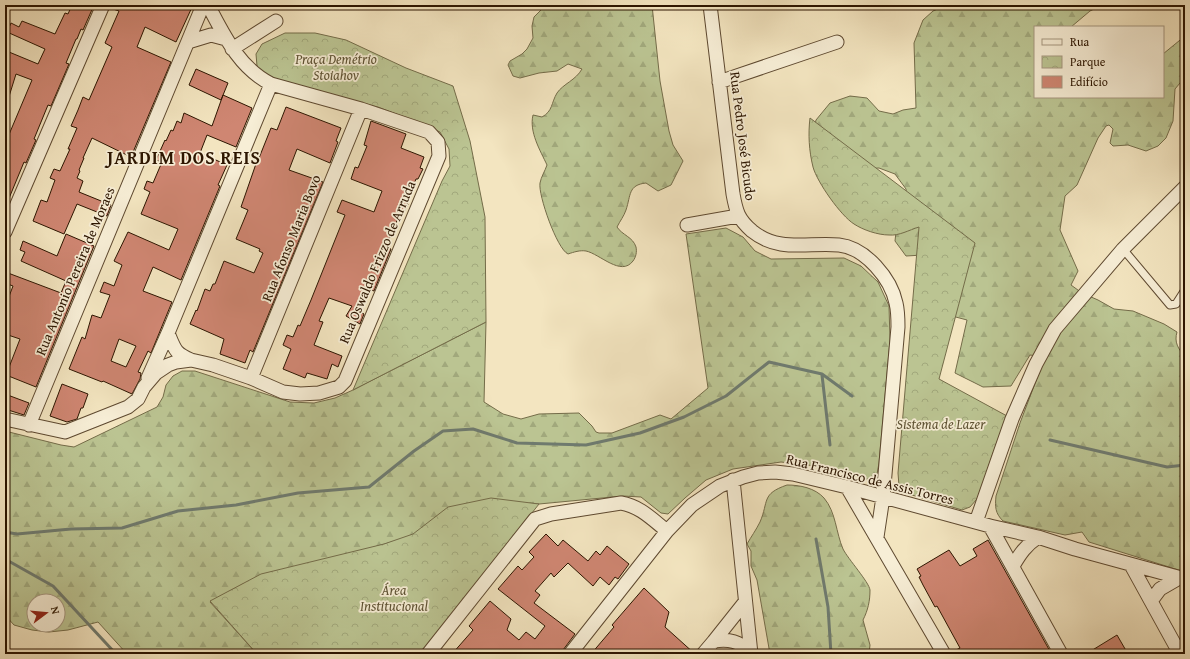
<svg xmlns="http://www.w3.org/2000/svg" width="1190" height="659" font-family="'Gentium Book Plus',serif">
  <defs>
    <pattern id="forest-firs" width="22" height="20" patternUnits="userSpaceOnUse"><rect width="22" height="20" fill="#bbc492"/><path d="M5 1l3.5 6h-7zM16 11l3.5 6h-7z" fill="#a1a87c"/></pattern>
    <pattern id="park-crowns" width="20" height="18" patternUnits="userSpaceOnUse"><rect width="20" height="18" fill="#bbc492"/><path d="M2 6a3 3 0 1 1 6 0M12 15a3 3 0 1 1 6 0" fill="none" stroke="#a1a87c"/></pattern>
  </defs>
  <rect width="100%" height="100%" fill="#f3e5c0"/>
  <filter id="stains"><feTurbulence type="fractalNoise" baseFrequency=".005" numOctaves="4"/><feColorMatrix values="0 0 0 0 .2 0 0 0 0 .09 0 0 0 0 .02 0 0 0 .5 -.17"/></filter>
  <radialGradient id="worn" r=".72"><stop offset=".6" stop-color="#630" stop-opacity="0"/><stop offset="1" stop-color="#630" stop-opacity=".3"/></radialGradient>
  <!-- forest -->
  <path fill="url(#forest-firs)" stroke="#746c49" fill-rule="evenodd" d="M546,5H652L660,81L669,131L673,145L683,161L671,185L658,191L646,183C628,185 631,195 626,210C624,216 620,221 617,227C622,235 633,237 636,247C637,252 636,257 633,261C621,277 600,254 586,251C580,250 574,252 568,254C557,249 538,195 540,183C541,177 545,171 547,165C540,150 529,132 533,115L542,117C553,111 551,103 557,93C563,84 576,80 582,69L568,64L557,71L539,73L520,78L513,76L508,65L510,61L522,54L527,49L533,38L532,26L534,17Z
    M947,5H1102L1090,11L1071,27H1035V97H1163V54L1185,36V77L1175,89L1173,121L1166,138L1158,146L1146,151L1128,145L1113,146L1110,143L1113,129L1109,125L1106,126L1098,138L1077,185L1065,196L1060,230L1078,271L1071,285L1082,293L1098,300L1114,309L1133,311L1164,324L1177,332C1174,342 1178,349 1185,356V572L1089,542L1082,532L1065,535L1003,521C995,513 995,507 996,496L1020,423L1045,357L1030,355L1011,386L983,387L955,373L967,320L952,316L923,255L906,256L895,241L897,223L907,206L906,189L895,174L879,168L861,169L813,133L816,120L830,103L850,96L867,98L879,111L893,114L903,110L916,108L914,43L923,20L933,11Z
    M726,228L743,237L755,251L771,259L844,258L861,266L878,282L889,306L890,340L879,463L877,474L870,479H864L838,470L808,465L781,462L733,469L706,480L685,498L668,514L661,513L641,497L623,496L539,504L530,503L243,584L210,602L257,654H127L98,622L68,630L49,632L32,630L14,625L5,615V431L61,445L74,447L157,407L163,397L166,385L173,376L182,371H195L290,402L314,403L335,398L353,390L486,322L484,402L503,414L521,419L539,414L579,413L592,426L596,432L599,433H612L660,415L671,419L708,388L686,234ZM34,601H58V625H34Z
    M787,485C800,485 815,488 824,498C836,512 836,533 843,549C848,559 869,582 870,590C870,601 868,610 863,620L870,645L869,654H770L757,580L751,566V551L747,544C751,537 756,530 760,522C769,501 761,494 787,485Z"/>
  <!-- park -->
  <path fill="url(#park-crowns)" stroke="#746c49" d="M285,33H315L346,40L406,68L453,86L470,141L485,217L486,322L353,390L442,181L450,166L449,149L440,132L417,122L378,107L289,84L260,72L257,66L256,54L262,44Z
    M810,118L975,243L939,379L1007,416L992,456L981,490L977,499L970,507L962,510L902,492L899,486L898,473L919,227C909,230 899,236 889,235C878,235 863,230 854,224C841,216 817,182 813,167C809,151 808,134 810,118Z
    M491,498L539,504L421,654H257L210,601L261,574L384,544L413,534L448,507Z"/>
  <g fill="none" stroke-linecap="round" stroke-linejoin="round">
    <!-- stream -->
    <path stroke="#6f7a6e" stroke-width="3" d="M822,375L830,445
      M1050,440L1167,467L1185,465
      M5,532L17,534L71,529L122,528L178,511L236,505L298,493L369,487L414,451L443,431L473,429L517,443L586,445L640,433L684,417L726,396L769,362L822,374L852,396
      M816,539L828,607L831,654
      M5,559L53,586L116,654"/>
  </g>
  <!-- building -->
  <path fill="#cf8672" stroke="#2c1500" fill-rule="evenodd" d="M72,5H94L83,30L81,29L77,39H76L66,63L69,64L51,106L48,105L34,139L36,140L26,163L24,162L5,208V144L32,80L16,74L7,103L5,102V62L9,52L38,64L45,49L7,32L11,23L19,27L22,21L55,34L65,13L68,14Z
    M111,5H193L176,42L145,27L137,47L171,62L131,157L92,138L83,158H84L79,170L80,171L77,178L83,181L79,192L111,205L107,216L77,204L64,234L33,221L41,200L47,202L55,180L50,178L54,169L60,171L70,149H68L77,128L71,126L78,110L83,97L89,100L112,47L105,43L119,11L110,8Z
    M196,69L228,83L221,100L189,85Z
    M223,95L252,108L236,147L207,135L200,153L227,165L218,185L220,186L181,280L153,267L143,291L172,302L151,353L148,351L138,372L141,373L140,379L132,394L103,381L102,382L69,369L82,337L85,339L92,315L101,318L110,295L100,292L104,282L114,286L122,265L114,261L128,232L169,250L178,229L141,214L150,192L144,189L147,181L153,183L162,162L156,160L165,140L166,141L171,130L173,131L177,121L181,123L184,113L212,126ZM119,339L136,346L126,367L111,361Z
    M286,107L341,128L336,141L338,142L330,163L297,149L289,170L323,182L253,352L250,350L245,363L220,354L224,339L190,324L196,310L197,311L205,289L210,291L213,284H215L224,261L254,273L263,253L259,251L260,249L236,239L248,210L241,207L258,158H259L271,128L277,130Z
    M371,121L406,134L401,148L424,157L420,168L423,169L418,179H416L406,203L408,204L401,219L398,218L386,247L391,249L374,291L368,289L359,311L364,314L360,324L346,316L352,306L329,298L319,321L323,322L314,345L342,356L338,367L332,364L327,379L307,373L305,378L283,369L291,349L283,345L287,335L293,337L298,325L300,326L311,300L345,215L337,212L342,200L374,212L382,191L351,179L355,167L358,168L367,146L364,145Z
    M66,234L94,246L36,387L6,375L20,339L5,334V307L13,286L5,283V280L8,273L61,293L66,281L21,261L25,252L20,250L23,241L57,256Z
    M62,384L88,394L83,408H81L77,419L67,422L50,416Z
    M5,394L29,403L24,415L5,409Z
    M546,534L558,546L563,540L588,561L596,551L600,555L607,546L629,564L618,579L615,577L609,585L600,577L593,586L568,563L554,577L551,573L535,591L540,595L534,603L575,634L560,654H452L473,630L469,626L490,601L511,619L507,630L519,640L526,632L535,639L545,626L498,589L518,566L522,570L534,557L529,552Z
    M988,540L1051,653L1049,654H952V652L960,648L937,606L935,607L923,585L919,577L921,576L917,569L949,550L960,566L977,556L973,549Z
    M644,588L669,612L665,627L695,654H591L614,627L612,625Z
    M1117,635L1128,654H1086Z"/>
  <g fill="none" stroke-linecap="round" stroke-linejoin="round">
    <!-- lane casing -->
    <g stroke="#5e4930" stroke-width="9">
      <path id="lane" d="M1123,249L1170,305L1176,304L1185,290"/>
    </g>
    <!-- street casing -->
    <g stroke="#5e4930" stroke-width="15">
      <path id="street" d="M710,5L733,194C736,211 738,219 752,231C779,253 808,242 839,245C866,248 891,279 896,303C898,311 898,319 898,327L883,497L877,537
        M188,42L211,35L226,39
        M232,49L276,21
        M719,82L837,42
        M687,225L738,216
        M5,232L103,5
        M168,333C175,350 175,353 191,360
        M148,378L168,333L271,84
        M251,378L361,109
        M5,419L65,432L128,407L138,399L144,387L156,373L168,365L176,362L191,360L213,365L251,378L283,392L300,394L319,393L339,387L345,381L439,156L438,142L429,132L361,109L271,84C239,68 224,35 208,5
        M29,425L203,5
        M733,480L751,654
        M847,487L944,654
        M976,522L1012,419L1036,364L1055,329L1123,249L1185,187
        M990,526L1061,654
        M1131,565L1180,654
        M1013,566C1020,554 1026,545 1038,537
        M1151,601L1160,589L1179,578
        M745,602L714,641C730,639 738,641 751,652
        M428,654L535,519L551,514L621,503C640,506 653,520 667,531
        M570,654L667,531L692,505L720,486L743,477L758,473L775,472L793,474L847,487L990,526L1038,537L1075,549L1185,579
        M703,654L714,641"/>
    </g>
    <!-- lane -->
    <use href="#lane" stroke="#f7eed6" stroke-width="7"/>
    <!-- street -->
    <use href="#street" stroke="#f7eed6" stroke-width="13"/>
  </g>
  <g text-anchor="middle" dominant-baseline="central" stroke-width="3.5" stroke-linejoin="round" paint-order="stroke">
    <!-- park labels -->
    <g font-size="14" font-style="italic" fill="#5e5233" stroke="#f7eed6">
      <text x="336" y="59">Praça Demétrio<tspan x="336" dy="16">Stoiahov</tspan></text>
      <text x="941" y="424">Sistema de Lazer</text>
      <text x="394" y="590">Área<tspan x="394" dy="16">Institucional</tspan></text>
    </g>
    <!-- street labels -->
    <g font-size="14" fill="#2c1500" stroke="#f7eed6">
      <text transform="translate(743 136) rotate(83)">Rua Pedro José Bicudo</text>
      <text transform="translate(291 238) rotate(-68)">Rua Afonso Maria Bovo</text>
      <text transform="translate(377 262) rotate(-67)">Rua Oswaldo Frizzo de Arruda</text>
      <text transform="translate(75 271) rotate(-67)">Rua Antonio Pereira de Moraes</text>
      <text transform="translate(870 479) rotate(14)">Rua Francisco de Assis Torres</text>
    </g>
    <!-- district labels -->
    <g font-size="18" font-weight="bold" letter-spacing="1" fill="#2c1500" stroke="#f7eed6">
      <text x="184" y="157">JARDIM DOS REIS</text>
    </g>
  </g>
  <!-- margin -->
  <rect width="1190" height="659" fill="none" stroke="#f3e5c0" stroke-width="20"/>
  <rect x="6" y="6" width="1178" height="647" fill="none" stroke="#2c1500" stroke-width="2"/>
  <rect x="10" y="10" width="1170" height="639" fill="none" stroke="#2c1500"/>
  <!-- legend -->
  <rect x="1034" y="26" width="130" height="72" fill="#f7eed6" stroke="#a69780"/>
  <rect x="1042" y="39" width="20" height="6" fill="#f7eed6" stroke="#a69780"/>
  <text x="1070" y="46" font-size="12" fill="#2c1500">Rua</text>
  <rect x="1042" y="56" width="20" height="12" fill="url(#park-crowns)" stroke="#a69780"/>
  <text x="1070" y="66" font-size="12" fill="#2c1500">Parque</text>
  <rect x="1042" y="76" width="20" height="12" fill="#cf8672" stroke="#a69780"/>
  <text x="1070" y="86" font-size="12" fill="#2c1500">Edifício</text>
  <!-- north arrow -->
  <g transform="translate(46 613) rotate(74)"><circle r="19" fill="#f7eed6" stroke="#a69780"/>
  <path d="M0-3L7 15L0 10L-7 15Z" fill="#8f2418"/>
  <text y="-6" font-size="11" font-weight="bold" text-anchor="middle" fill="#2c1500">N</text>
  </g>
  <rect width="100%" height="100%" filter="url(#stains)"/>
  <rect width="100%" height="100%" fill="url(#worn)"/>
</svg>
